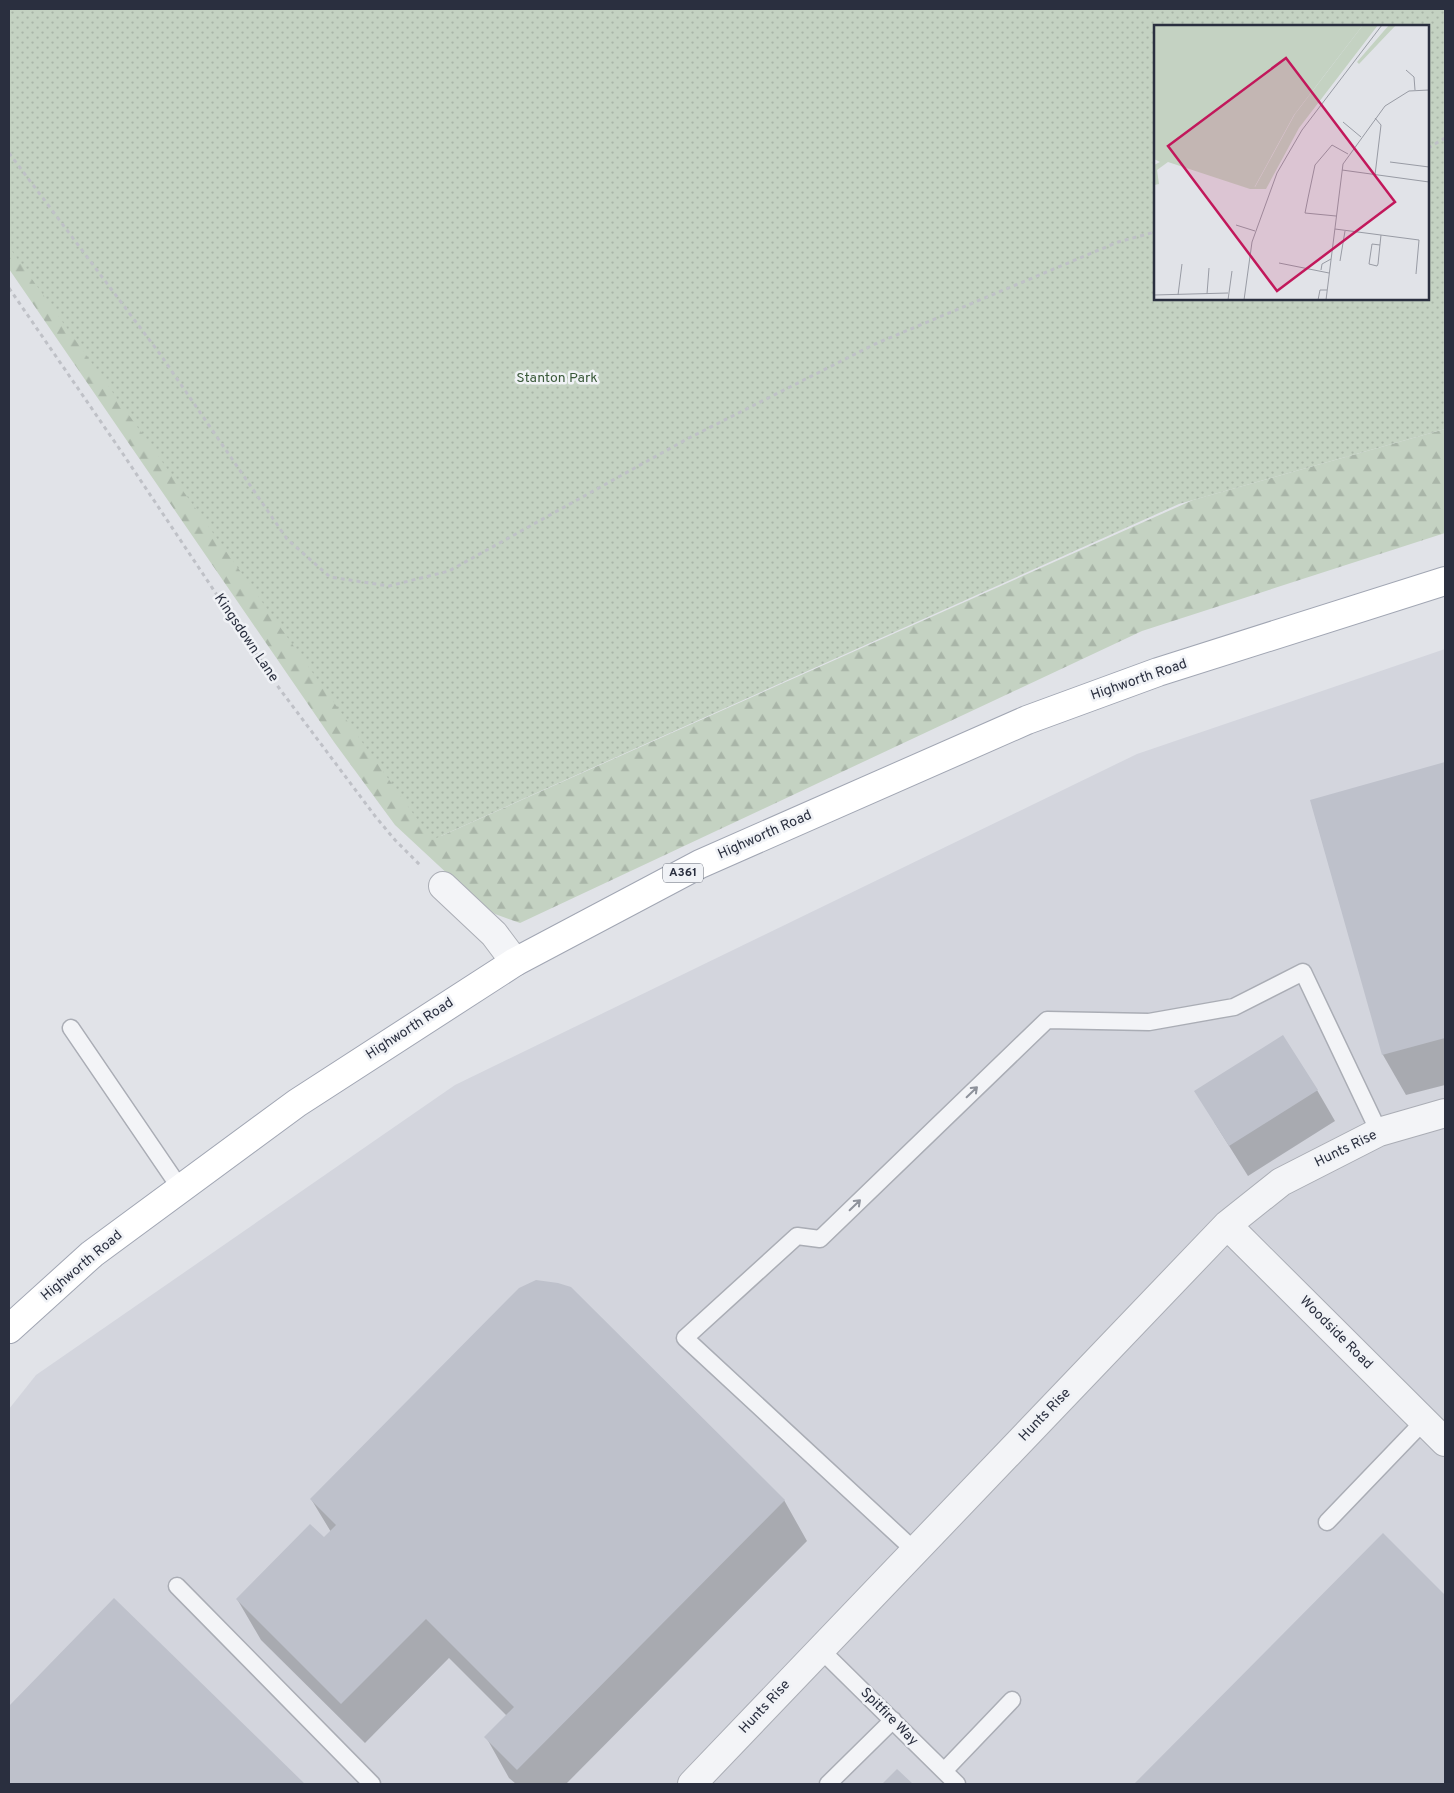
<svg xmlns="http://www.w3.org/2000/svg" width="1454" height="1793" font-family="Overpass,sans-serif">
  <defs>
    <pattern id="forest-firs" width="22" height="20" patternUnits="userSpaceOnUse" patternTransform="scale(1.25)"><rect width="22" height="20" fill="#c4d2c2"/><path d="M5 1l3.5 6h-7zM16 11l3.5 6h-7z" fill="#a9b5a8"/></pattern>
    <pattern id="park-dots" width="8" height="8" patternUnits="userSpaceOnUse" patternTransform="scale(1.25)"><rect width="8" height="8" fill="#c4d2c2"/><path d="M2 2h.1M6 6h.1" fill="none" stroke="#a9b5a8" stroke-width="1.8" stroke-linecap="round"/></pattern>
  </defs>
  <rect width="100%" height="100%" fill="#e1e3e8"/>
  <!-- built -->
  <path fill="#d3d5dd" d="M1445,649V1784H9V1409L36,1375L455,1085L1137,754Z"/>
  <!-- forest -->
  <path fill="url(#forest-firs)" d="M9,191L435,822L441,836L1193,500L1445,429V533L1142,631L520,923L495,914L466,891L395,825L334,742L9,269Z"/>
  <!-- park -->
  <path fill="url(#park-dots)" fill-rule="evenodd" d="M9,9H1445V429L1179,504L432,840L9,247ZM1155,26H1428V299H1155Z"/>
  <!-- shadow -->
  <path fill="#0003" d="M1445,763V1085L1406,1095L1383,1055L1311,801Z
    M1317,1090L1335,1121L1248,1176L1214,1122Z
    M311,1499L784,1500L807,1541L566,1784H516L509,1778L486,1737L507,1716L449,1658L365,1743L261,1640L237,1599L324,1539L331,1532Z
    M1383,1535L1445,1597V1784H1136Z
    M114,1600L303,1784H9V1708Z"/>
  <!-- building -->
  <path fill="#bec1cb" d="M1445,762V1038L1382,1055L1310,800Z
    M1283,1035L1318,1090L1229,1146L1194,1091Z
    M536,1280L558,1283L571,1287L785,1500L517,1770L484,1737L514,1707L426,1619L341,1704L236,1599L310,1524L324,1537L336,1525L310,1499L519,1288Z
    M1383,1533L1445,1595V1784H1134Z
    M114,1598L305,1784H9V1706Z
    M897,1769L913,1784H882Z"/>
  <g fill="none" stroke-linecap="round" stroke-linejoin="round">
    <!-- service casing -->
    <g stroke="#aaadb5" stroke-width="19">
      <path id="service" d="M71,1028L180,1188
        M1327,1522L1424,1421
        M914,1550L685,1338L797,1236L820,1239L1047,1020L1149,1022L1234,1007L1303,972L1379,1132
        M177,1586L372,1784
        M820,1649L957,1784
        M944,1771L1012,1700
        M828,1784L893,1720"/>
    </g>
    <!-- minor casing -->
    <g stroke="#aaadb5" stroke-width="30">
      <path id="minor" d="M443,886L494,934L515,962
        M1227,1225L1445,1442
        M692,1784L1227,1225L1281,1182L1379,1132L1445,1113"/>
    </g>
    <!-- primary casing -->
    <g stroke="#a1a6b3" stroke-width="30">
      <path id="primary" d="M9,1329L92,1254L297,1103L515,962L700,864L1027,720L1158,672L1445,581"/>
    </g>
    <!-- path -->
    <path stroke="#bfc1c7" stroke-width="3" stroke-dasharray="4 4" stroke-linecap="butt" d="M1428,148L1445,138
      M9,153L160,354L287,539L330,577L389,586L449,571L687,439L875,344L1118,242L1155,232
      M9,288L123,454L279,688L375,816L395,840L420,865"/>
    <!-- service -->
    <use href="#service" stroke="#f3f4f7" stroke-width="16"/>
    <!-- minor -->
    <use href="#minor" stroke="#f3f4f7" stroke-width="28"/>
    <!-- primary -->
    <use href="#primary" stroke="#fff" stroke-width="28"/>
  </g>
  <!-- one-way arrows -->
  <defs><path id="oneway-shaft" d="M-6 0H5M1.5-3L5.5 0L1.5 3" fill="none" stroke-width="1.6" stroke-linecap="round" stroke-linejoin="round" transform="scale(1.25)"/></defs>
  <g stroke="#8e929b">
    <use href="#oneway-shaft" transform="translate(972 1092) rotate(-44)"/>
    <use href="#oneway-shaft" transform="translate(855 1205) rotate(-44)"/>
  </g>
  <g text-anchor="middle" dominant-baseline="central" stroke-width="5" stroke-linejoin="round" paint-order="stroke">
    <!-- shield labels -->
    <rect fill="#f0f2f6" stroke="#656a76" stroke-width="1" x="663" y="863.5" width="40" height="19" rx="4"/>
    <g font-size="12" font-weight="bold" fill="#2a2f3f">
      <text x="683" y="873">A361</text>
    </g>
    <!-- park labels -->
    <g font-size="14" fill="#3a5939" stroke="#f0f2f6">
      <text x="557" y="378">Stanton Park</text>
    </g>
    <!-- street labels -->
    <g font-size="14" fill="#2a2f3f" stroke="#f0f2f6">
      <text transform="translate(246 638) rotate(56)">Kingsdown Lane</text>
      <text transform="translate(1139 680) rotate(-19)">Highworth Road</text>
      <text transform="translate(765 835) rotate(-24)">Highworth Road</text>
      <text transform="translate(410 1029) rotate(-33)">Highworth Road</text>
      <text transform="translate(1346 1149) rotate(-26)">Hunts Rise</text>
      <text transform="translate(82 1266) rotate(-40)">Highworth Road</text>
      <text transform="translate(1336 1333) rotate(45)">Woodside Road</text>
      <text transform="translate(1045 1415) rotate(-46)">Hunts Rise</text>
      <text transform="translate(765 1707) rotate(-47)">Hunts Rise</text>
      <text transform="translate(889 1717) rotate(45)">Spitfire Way</text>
    </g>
  </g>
  <!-- overview -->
  <g transform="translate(1154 25)">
    <rect width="275" height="275" fill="#e1e3e8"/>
    <path d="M209,0H224L145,103L112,164H96L14,137L3,145L5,159L0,160V140L6,137L0,134V129L101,162L141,89ZM235,0H242L205,39L203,37Z" fill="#c4d2c2"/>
    <path d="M0,0H209L140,90L100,163L0,132Z" fill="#c4d2c2"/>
    <path fill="none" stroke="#989ba4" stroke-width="1" d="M252,45L260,52L261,65M189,97L207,112M236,137L275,142M188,145L275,157M221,150L227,100L221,93M182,191L151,188L154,173L161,140L178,120L194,129M82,200L101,206M181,204L265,215L262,249M226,220L218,219L215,239L223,241L224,239L225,229L227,210M186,236L191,206M125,238L175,248M167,245L168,239L177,234M53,269L55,243M0,270L74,268M24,270L28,239M74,275L78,246M90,275L98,217L123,148L148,105L228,0M164,275L166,265H173M172,275L189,139L231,81L255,66L275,65"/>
    <path fill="#c2185b" fill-opacity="0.15" stroke="#c2185b" stroke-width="2.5" d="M132,33L241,177L123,266L14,121Z"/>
    <rect width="275" height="275" fill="none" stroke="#2a2f3f" stroke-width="2.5"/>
  </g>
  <!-- border -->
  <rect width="1454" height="1793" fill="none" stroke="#2a2f3f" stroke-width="20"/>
</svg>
